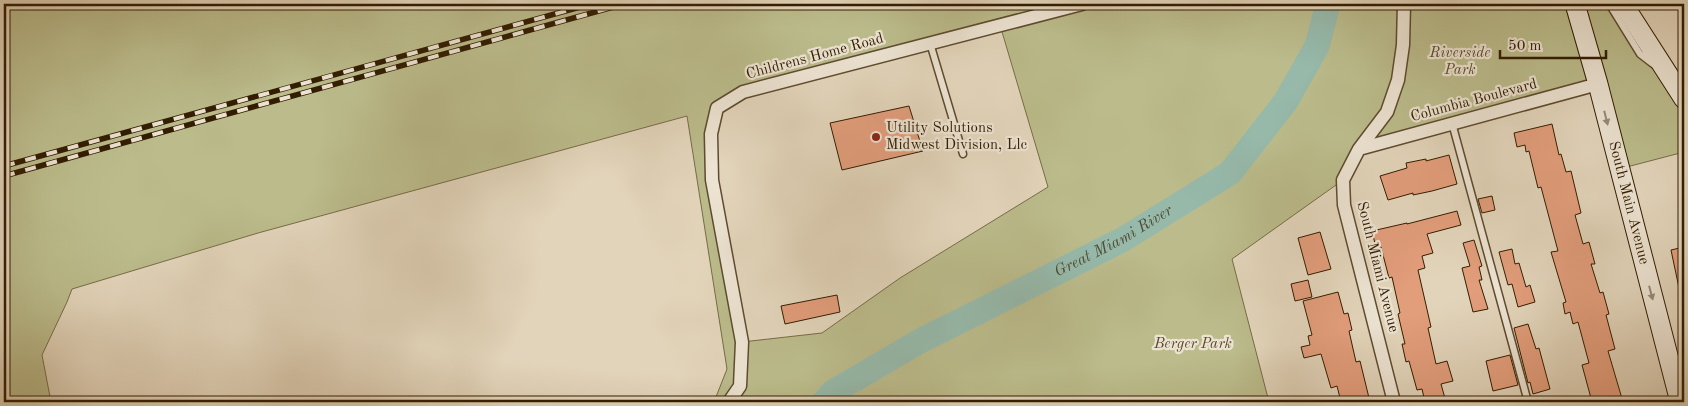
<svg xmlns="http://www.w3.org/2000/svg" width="1688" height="406" font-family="'Old Standard TT',serif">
  <rect width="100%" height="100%" fill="#e2d4ba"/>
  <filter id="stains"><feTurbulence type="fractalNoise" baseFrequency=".004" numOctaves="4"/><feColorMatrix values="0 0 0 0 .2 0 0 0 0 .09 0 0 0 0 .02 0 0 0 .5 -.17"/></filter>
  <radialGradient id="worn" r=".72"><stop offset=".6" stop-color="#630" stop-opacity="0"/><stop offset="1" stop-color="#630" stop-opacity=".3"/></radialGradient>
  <!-- green -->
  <path fill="#bbbb8b" stroke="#766c46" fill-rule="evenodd" d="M4,4H1575L1579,13L1585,4H1605L1640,54L1684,99V152L1619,169L1598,84L1359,149L1343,180L1232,259L1269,402H714L727,369L687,116L258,233L72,289L67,302L42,355L51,402H4ZM1000,25L1048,187L900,278L822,333L742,342L711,134L717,108L743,92Z"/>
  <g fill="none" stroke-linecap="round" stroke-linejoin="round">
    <!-- river -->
    <path stroke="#96b9aa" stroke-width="25" id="s1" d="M824,402L833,392L920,341L1122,240L1230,173L1286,101L1317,46L1328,4"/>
  </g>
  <!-- building -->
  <path fill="#e29d7b" stroke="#321d01" d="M909,106L923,151L842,170L830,123Z
    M1552,124L1559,155L1561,154L1566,172L1571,171L1581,213L1575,215L1583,244L1589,242L1595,264H1591L1600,293L1603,292L1609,314L1606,315L1615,349L1608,351L1623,402H1592L1582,365L1589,363L1578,322L1573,324L1570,312L1565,314L1563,303L1566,302L1551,252L1558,251L1541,187L1538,188L1529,151L1526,152L1525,145L1517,147L1514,133Z
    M1449,155L1457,184L1432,191L1413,195V193L1388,200L1380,176L1407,168L1406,163L1426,159V161Z
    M1492,196L1495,210L1482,213L1478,199Z
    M1457,211L1461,225L1427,234L1433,253L1422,256L1425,268L1418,270L1431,327L1428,328L1436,364L1447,361L1453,381L1441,384L1446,402H1425L1422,389L1417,390L1409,361L1406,362L1402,344H1405L1398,314L1400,313L1392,277L1389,278L1381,247L1376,248L1372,231L1407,223V224Z
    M1320,232L1331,269L1308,275L1298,238Z
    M1474,240L1482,266L1479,267L1482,280H1479L1488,309L1473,312L1462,268L1470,266L1463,243Z
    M1684,247V288H1679L1671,250Z
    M1512,249L1515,264L1519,263L1526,287L1530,285L1535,302L1518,307L1512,284L1508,285L1499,252Z
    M1308,280L1312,297L1295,301L1291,284Z
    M1338,292L1344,314L1348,313L1352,330L1349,331L1356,362L1360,361L1370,402H1341L1337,386L1331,388L1321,354L1304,358L1301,347L1310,345L1308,336L1312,335L1303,301Z
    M837,295L840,312L785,324L781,306Z
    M1528,324L1536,349L1539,348L1550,389L1533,394L1530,382L1528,383L1514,328Z
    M1510,355L1518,385L1493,391L1486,361Z"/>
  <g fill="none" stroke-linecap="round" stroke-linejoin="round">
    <!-- lane casing -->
    <g stroke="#5e4b2f" stroke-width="9">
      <path id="lane" d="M1605,4L1611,7L1640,54L1653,64
        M930,43L963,154
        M1452,123L1528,402"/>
    </g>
    <!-- street casing -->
    <g stroke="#5e4b2f" stroke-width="15">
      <path id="street" d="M1359,149L1598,84
        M729,402L740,386L742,342L712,180L711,134L717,108L743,92L1082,4
        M1394,402L1344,205L1343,180L1359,149L1387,112L1398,80L1403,45L1404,4"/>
    </g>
    <!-- secondary casing -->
    <g stroke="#321d01" stroke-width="21">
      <g id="secondary">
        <path id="s2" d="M1575,4L1598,84L1680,402"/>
        <path d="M1623,4L1684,99"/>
      </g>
    </g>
    <!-- lane -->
    <use href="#lane" stroke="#ece3d2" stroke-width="6"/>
    <!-- street -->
    <use href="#street" stroke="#ece3d2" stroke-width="12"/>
    <!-- secondary -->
    <use href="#secondary" stroke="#ece3d2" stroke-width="19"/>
    <!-- rail casing -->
    <g stroke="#321d01" stroke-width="5.5">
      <path id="rail" d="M4,166L591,4
        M4,176L624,4"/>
    </g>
    <!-- rail -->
    <use href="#rail" stroke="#ece3d2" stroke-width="4" stroke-dasharray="11" stroke-linecap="butt"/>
  </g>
  <!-- one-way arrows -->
  <defs><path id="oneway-solid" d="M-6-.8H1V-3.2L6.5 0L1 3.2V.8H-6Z" transform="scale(1.25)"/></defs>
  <g fill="#988a74">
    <use href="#oneway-solid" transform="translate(1606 118) rotate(76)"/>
    <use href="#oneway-solid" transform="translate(1651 293) rotate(75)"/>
  </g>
  <!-- markers -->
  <circle fill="#8f2418" stroke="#ece3d2" stroke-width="2" cx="876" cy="137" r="5"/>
  <g text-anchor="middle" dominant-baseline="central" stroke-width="4.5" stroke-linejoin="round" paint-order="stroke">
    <!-- park labels -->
    <g font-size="15" font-style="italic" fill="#5b4c2a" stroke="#ece3d2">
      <text x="1460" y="53">Riverside<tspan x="1460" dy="17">Park</tspan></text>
      <text x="1193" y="344">Berger Park</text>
    </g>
    <!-- street labels -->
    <g font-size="15" fill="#321d01" stroke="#ece3d2">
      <text transform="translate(815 57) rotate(-15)">Childrens Home Road</text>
      <text transform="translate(1474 101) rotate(-15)">Columbia Boulevard</text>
      <text stroke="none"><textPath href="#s2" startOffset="206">South Main Avenue</textPath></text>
      <text transform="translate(1377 267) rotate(76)">South Miami Avenue</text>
    </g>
    <!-- poi labels -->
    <g font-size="15" fill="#321d01" stroke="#ece3d2" text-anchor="start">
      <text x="886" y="128">Utility Solutions<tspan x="886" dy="17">Midwest Division, Llc</tspan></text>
    </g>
    <!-- water labels -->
    <g font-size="16" font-style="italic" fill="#504c34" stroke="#ece3d2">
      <text stroke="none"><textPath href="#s1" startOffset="332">Great Miami River</textPath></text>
    </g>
  </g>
  <!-- margin -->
  <rect width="1688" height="406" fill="none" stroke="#e2d4ba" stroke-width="20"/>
  <rect x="5" y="5" width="1678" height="396" fill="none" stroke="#321d01" stroke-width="2.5"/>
  <rect x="10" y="10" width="1668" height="386" fill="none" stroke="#321d01"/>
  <!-- scale -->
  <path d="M1500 50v8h106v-8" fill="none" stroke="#321d01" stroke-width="2.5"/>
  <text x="1508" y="50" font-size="15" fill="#321d01" stroke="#ece3d2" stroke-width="4" paint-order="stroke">50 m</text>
  <rect width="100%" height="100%" filter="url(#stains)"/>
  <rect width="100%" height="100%" fill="url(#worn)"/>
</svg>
